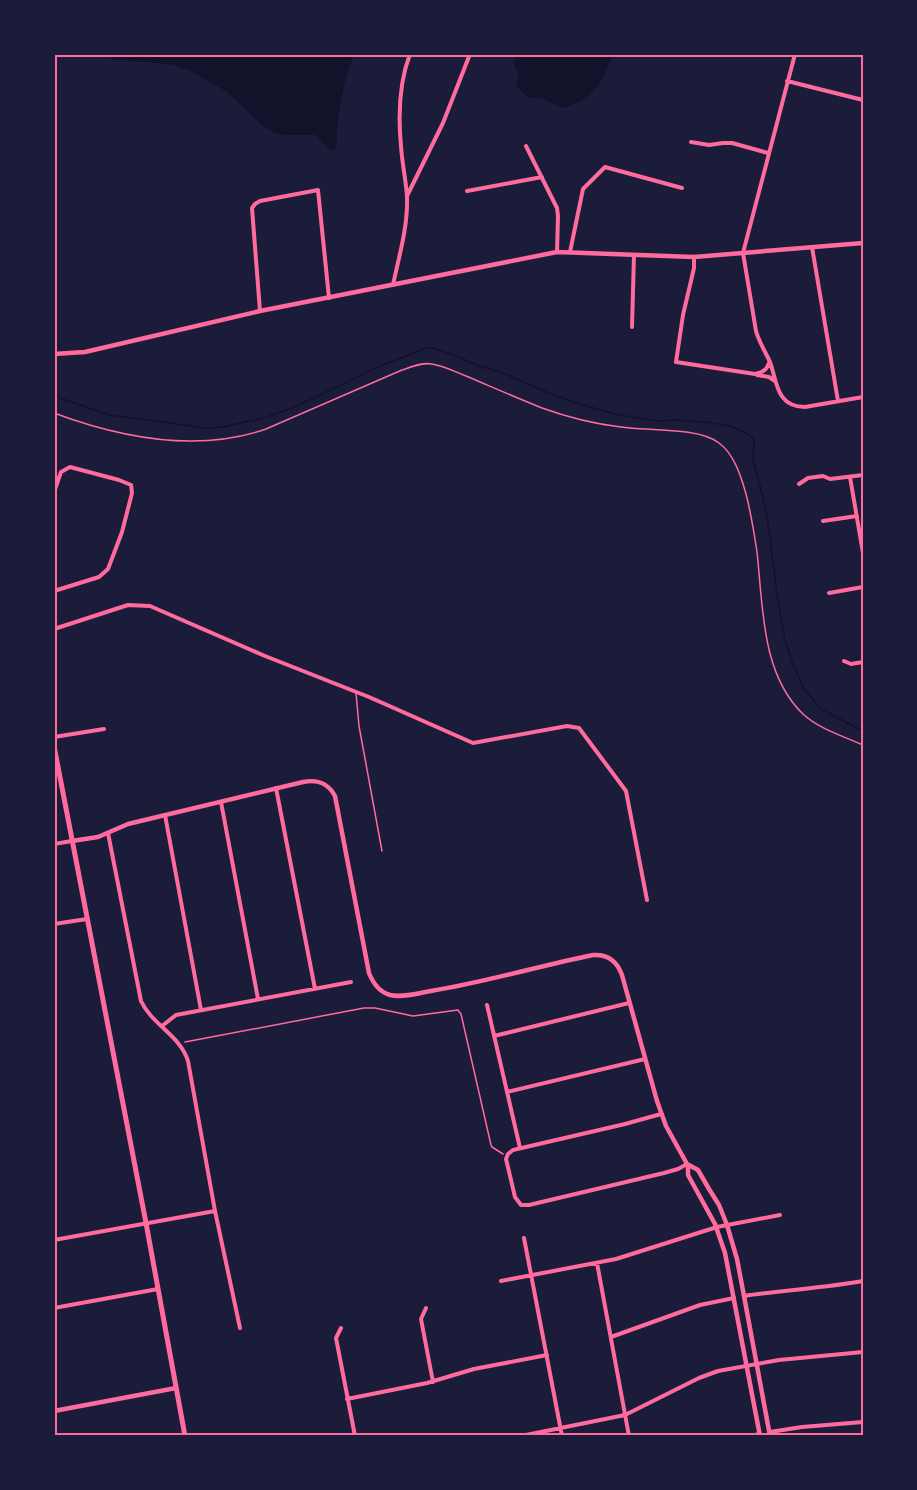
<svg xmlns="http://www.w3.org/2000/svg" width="917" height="1490" font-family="Roboto,sans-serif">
  <rect width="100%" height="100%" fill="#1b1b3a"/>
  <!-- water -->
  <path fill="#12122b" d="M105,54H354C345,78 340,102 337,128C337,135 338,144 334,150H330L316,135H282L273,132L263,126L226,91L189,70L172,65L156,63L120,60L112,59Z
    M517,54H613C603,83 593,100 562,108L542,98H532L525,95L516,86L519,75L513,63Z"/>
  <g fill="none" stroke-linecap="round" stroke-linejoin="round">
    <!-- stream -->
    <path stroke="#12122b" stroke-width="1.5" d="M54,396L110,415L206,428L223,427L267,417L297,406L378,367L429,347L454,355L479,366L501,372L546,392L579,404L619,415L658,421L675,420L706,422L730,426L744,432L753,438L754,442L753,460L763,497L769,529L777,594L785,640L793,665L804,689L821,709L863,731"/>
    <!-- path -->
    <path stroke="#ff6b9d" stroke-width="1.5" d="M54,413C121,438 197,453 266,429L402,370C411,367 422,362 432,364C444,366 456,372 466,376C492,387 517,398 542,408C567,417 594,424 621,427C647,431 698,427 719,443C734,454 741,476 746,494C751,513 754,532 757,552C763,605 761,674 803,714C819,729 843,736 863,745
      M185,1042L364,1008H375L413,1016L458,1010L461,1014L491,1145L492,1147L503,1154"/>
    <!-- service -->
    <path stroke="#ff6b9d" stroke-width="1.5" d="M356,693L359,726L382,851"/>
    <!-- minor -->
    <path stroke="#ff6b9d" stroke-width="4" d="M795,54L743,253L756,331C759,342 765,351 770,362C777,381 776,407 805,407L863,397
      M787,81L863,100
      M691,142L709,145L723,143H732L768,153
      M526,146L557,208L558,216L557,252
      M467,191L542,177
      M407,196L443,123L470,54
      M812,247L838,401
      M570,252L583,189L605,167L682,188
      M694,257V268L683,315L676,362L755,374C762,373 767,370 769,363
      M393,285C399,256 408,227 407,197C406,180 402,163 401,146C398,115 399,83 410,54
      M260,311L252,208L255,204L260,201L318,190L329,298
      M632,327L634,255
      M757,375L769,377L775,381
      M850,477L863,553
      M799,484L808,478L823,476L830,479L863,475
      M54,492L61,472L70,467L119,480L131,485L132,493L122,532L108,569L99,577L54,591
      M823,521L857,516
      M829,593L863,587
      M54,629L128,605L150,606L265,656L369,697L473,743L567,726L579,728L626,791L647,900
      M844,661L851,664L863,662
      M54,737L104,729
      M276,788L315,989
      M221,802L258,999
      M165,815L201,1010
      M108,833L141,1001C152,1025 180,1035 188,1061L215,1211L240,1328
      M54,844L72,841
      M54,924L87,919
      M487,1005L520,1148
      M162,1026L176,1015L351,982
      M494,1036L629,1003
      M507,1092L645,1059
      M661,1114L625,1124L513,1150L508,1154L506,1159L515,1197L521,1205H529L664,1173L678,1169L687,1164
      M524,1238L562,1436
      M54,1240L215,1211
      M597,1263L629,1436
      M501,1281L616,1259L717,1227L780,1215
      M744,1296C784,1290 824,1288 863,1281
      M54,1308L158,1289
      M426,1308L421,1319L433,1382
      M341,1328L336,1338L355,1436
      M611,1337L700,1305L734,1298
      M347,1399L427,1383L474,1369L547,1355
      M770,1432L802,1427L863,1422
      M521,1436L625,1415L699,1378L718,1371L779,1360L863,1352
      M749,1436L760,1434"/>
    <!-- tertiary -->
    <path stroke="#ff6b9d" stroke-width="4.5" d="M54,354L85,352L260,311L557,252L694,257L863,243
      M72,841L98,837L128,824L303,782C318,779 328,783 335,796L369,973C373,983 379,992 390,995C403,998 418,993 431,991C486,982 539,966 593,955C608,954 617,961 622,975L657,1101L666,1126L687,1164L698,1170L709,1189L719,1205L727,1225L737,1259L744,1296L770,1436
      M688,1165V1175L715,1224L725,1253L760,1436
      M54,1411L176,1388"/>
    <!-- primary -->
    <path stroke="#ff6b9d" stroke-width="5" d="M54,746L146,1223L185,1436"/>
  </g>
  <!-- border -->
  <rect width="917" height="1490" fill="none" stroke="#1b1b3a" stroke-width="111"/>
  <rect x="56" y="56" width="806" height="1378" fill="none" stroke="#ff6b9d" stroke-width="2"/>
</svg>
